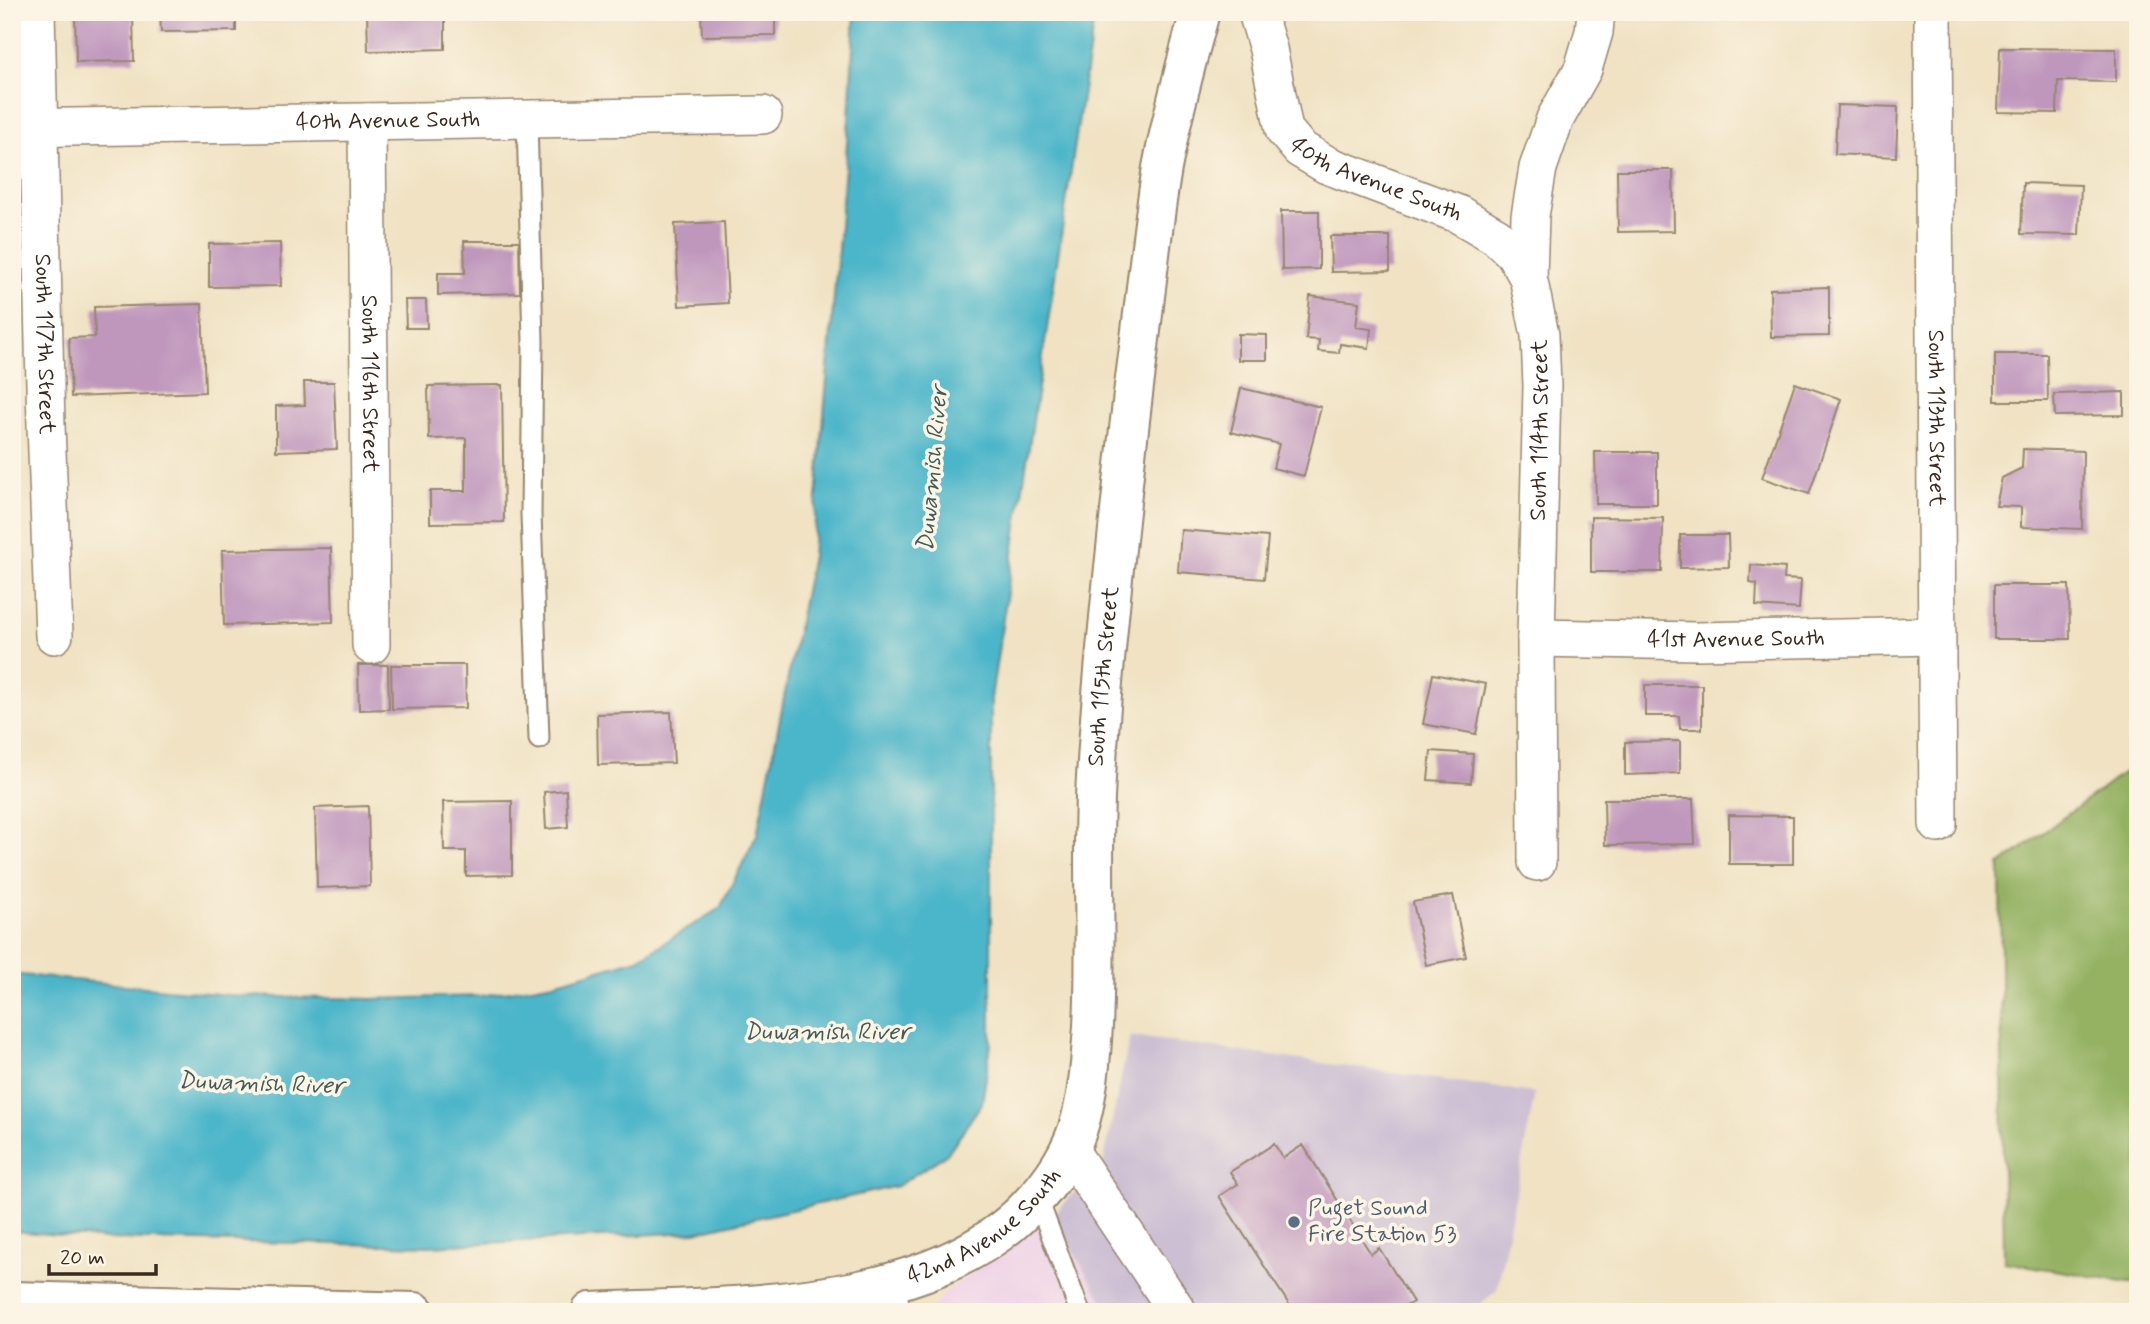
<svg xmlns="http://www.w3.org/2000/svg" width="2150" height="1324" font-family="Mynerve,sans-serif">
  <rect width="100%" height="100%" fill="#fcf5e5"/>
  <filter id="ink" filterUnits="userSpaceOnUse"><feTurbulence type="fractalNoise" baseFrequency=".0143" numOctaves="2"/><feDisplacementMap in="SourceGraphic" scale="14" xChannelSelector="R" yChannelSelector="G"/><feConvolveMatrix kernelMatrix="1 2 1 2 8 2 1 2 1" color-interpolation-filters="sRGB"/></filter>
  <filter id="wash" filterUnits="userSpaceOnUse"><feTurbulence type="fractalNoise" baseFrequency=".00686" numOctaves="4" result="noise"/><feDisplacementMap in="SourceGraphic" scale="28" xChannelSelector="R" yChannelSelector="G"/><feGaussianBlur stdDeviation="1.57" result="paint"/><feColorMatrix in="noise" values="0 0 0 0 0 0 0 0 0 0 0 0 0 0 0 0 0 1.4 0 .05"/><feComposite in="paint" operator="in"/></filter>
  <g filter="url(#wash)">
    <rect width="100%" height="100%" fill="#f0e2c3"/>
    <!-- built -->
    <path fill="#eed0e7" d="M1052,1215L1109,1312H930L944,1293Z"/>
    <!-- industrial -->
    <path fill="#ccbed3" d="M1130,1036L1535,1093L1497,1290L1471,1312H1109L1052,1215L1103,1164Z"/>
    <!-- forest -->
    <path fill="#95b264" stroke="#686e41" stroke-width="2" d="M2138,762V1282L2135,1283L2004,1262L2000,865Z"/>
    <!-- water -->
    <path fill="#4bb5c9" stroke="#437074" stroke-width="2" d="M855,12H1095L991,698V1044L982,1103L947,1154L897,1186L695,1232L430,1246L107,1239L12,1231V974L239,996L371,999L481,996L554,983L638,959L720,908L757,835L812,556L849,120Z"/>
    <g id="blocks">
      <!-- building -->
      <path fill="#bf97bd" d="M75,12H133L134,61L76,62Z
        M160,12H236V31L161,32Z
        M367,12H445V49L368,51Z
        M701,12H775V35L702,36Z
        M1977,12H2056V15L1978,16Z
        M2000,48L2116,49V82L2058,81L2057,113L1998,112Z
        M1837,105L1898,107L1896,157L1835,154Z
        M1617,170H1673L1674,231L1618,232Z
        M2023,183L2081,185L2079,235L2021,234Z
        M1281,211H1319V269L1282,270Z
        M724,222L728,303L679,306L675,224Z
        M1330,236H1390V271L1331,272Z
        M464,241H519L520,293L438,295V273H465Z
        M280,243L281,286L209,287V244Z
        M1829,287V336L1771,337L1770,289Z
        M1310,296L1359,302L1356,327L1371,329L1369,348L1340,344L1339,353L1318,351L1319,340L1306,339Z
        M405,300H426L427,328H406Z
        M202,304L205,392L71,397L69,338L95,337L94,307Z
        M1238,334L1267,335V360H1238Z
        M1995,354H2047L2048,401H1995Z
        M304,382H334L337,449L276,451V406L305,405Z
        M1795,383L1841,399L1809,494L1762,478Z
        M502,385L504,522L430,523V491H466V438L429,439L428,386Z
        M1241,388L1321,407L1304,476L1273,468L1279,444L1231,432Z
        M2124,392V415L2055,416L2054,394Z
        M2023,449L2083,451L2082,529L2021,527V507L1996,506L2002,478L2022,468Z
        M1595,452H1657V504H1596Z
        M1591,517L1663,518L1662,572H1591Z
        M1181,530L1268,537L1264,579L1178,572Z
        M1680,535H1728L1729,567L1680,568Z
        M331,548L333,622L224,625L222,550Z
        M1751,565L1785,568L1784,579L1801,580L1799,609L1756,606L1757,584L1750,583Z
        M1994,585H2069L2070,639H1994Z
        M358,665H388L389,709L359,710Z
        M391,665H465L466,708L392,709Z
        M1433,674L1486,684L1476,734L1423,724Z
        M1645,685H1702V729H1680L1679,716H1645Z
        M671,712L674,763L598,765L597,714Z
        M1680,741V773L1625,775V742Z
        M1431,751L1473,754L1471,783L1428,780Z
        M566,790L568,827L546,829L544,792Z
        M1604,799H1693L1695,844L1605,845Z
        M512,801V875L466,876V851H444L443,802Z
        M368,806L370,886L317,888L315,808Z
        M1729,815L1793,816V864H1729Z
        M1453,895L1466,957L1426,965L1413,902Z
        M1274,1144L1283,1158L1303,1145L1371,1254L1379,1248L1413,1302L1396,1312H1280L1290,1306L1219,1196L1238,1184L1230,1172Z"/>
    </g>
  </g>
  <g filter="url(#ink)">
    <use href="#blocks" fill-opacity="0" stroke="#968670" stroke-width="2"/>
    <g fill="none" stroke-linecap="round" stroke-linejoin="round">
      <!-- service casing -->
      <g stroke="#968670" stroke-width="23">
        <path id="service" d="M527,120L533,341L531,514L539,739
          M1037,1197L1080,1312"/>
      </g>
      <!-- minor casing -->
      <g stroke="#968670" stroke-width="40">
        <g id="minor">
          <path id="s1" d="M36,12L46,425L54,635"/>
          <path id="s2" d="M1257,12L1268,49L1284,130L1300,149L1327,165L1458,214L1496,236L1514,253L1528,277"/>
          <path id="s3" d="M1933,12L1938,824"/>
          <path id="s4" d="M367,122L371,645"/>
          <path id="s5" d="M12,128L763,115"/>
          <path id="s6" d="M1536,638L1697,641L1936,636"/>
          <path id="s7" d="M1537,862L1536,638L1542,386L1540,335L1528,277L1530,216L1538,168L1555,119L1583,69L1594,32L1596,12"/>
          <path d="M1070,1151L1178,1312"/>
          <path d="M885,1285L892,1312"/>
        </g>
      </g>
      <!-- tertiary casing -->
      <g stroke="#968670" stroke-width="42">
        <g id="tertiary">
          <path d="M12,1301L415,1312"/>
          <path id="s8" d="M591,1312C726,1305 924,1313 1025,1210C1051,1183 1072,1154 1081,1118C1089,1087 1091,1056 1093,1026C1097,950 1092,874 1095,798C1098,727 1105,657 1112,587C1119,520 1126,453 1134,386C1144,314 1150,240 1162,168C1172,116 1186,63 1200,12"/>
        </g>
      </g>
      <!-- service -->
      <use href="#service" stroke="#fff" stroke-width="19"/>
      <!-- minor -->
      <use href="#minor" stroke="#fff" stroke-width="37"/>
      <!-- tertiary -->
      <use href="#tertiary" stroke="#fff" stroke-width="38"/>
    </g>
  </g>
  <!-- markers -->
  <circle fill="#5c6f8a" stroke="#fcf5e5" stroke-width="2.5" cx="1294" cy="1222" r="7"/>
  <g text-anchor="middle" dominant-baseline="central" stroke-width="7" stroke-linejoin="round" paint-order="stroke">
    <!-- street labels -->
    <g font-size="23" fill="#3b2a1e" stroke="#fcf5e5">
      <text stroke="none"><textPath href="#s5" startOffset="376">40th Avenue South</textPath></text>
      <text stroke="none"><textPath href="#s2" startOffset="228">40th Avenue South</textPath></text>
      <text stroke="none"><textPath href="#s1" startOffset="332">South 117th Street</textPath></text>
      <text stroke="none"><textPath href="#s4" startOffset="262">South 116th Street</textPath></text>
      <text stroke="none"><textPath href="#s3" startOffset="406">South 113th Street</textPath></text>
      <text stroke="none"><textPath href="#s7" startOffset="432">South 114th Street</textPath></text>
      <text stroke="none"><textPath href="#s6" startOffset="200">41st Avenue South</textPath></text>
      <text stroke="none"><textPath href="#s8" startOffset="1008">South 115th Street</textPath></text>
      <text stroke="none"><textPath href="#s8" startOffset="413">42nd Avenue South</textPath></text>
    </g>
    <!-- service labels -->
    <g font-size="23" fill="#4e5e75" stroke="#fcf5e5" text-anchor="start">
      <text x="1308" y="1209">Puget Sound<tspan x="1308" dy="26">Fire Station 53</tspan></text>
    </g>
    <!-- water labels -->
    <g font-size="24" font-style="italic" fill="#415b5a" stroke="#fcf5e5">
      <text transform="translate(933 469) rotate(-85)">Duwamish River</text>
      <text x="827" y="1032">Duwamish River</text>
      <text transform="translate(261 1084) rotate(2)">Duwamish River</text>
    </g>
  </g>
  <!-- margin -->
  <rect width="2150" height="1324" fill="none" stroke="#fcf5e5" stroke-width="42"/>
  <!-- scale -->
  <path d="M49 1264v10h107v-10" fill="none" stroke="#3b2a1e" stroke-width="3.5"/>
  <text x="60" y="1264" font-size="21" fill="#3b2a1e" stroke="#fcf5e5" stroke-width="5" paint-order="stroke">20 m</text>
</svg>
